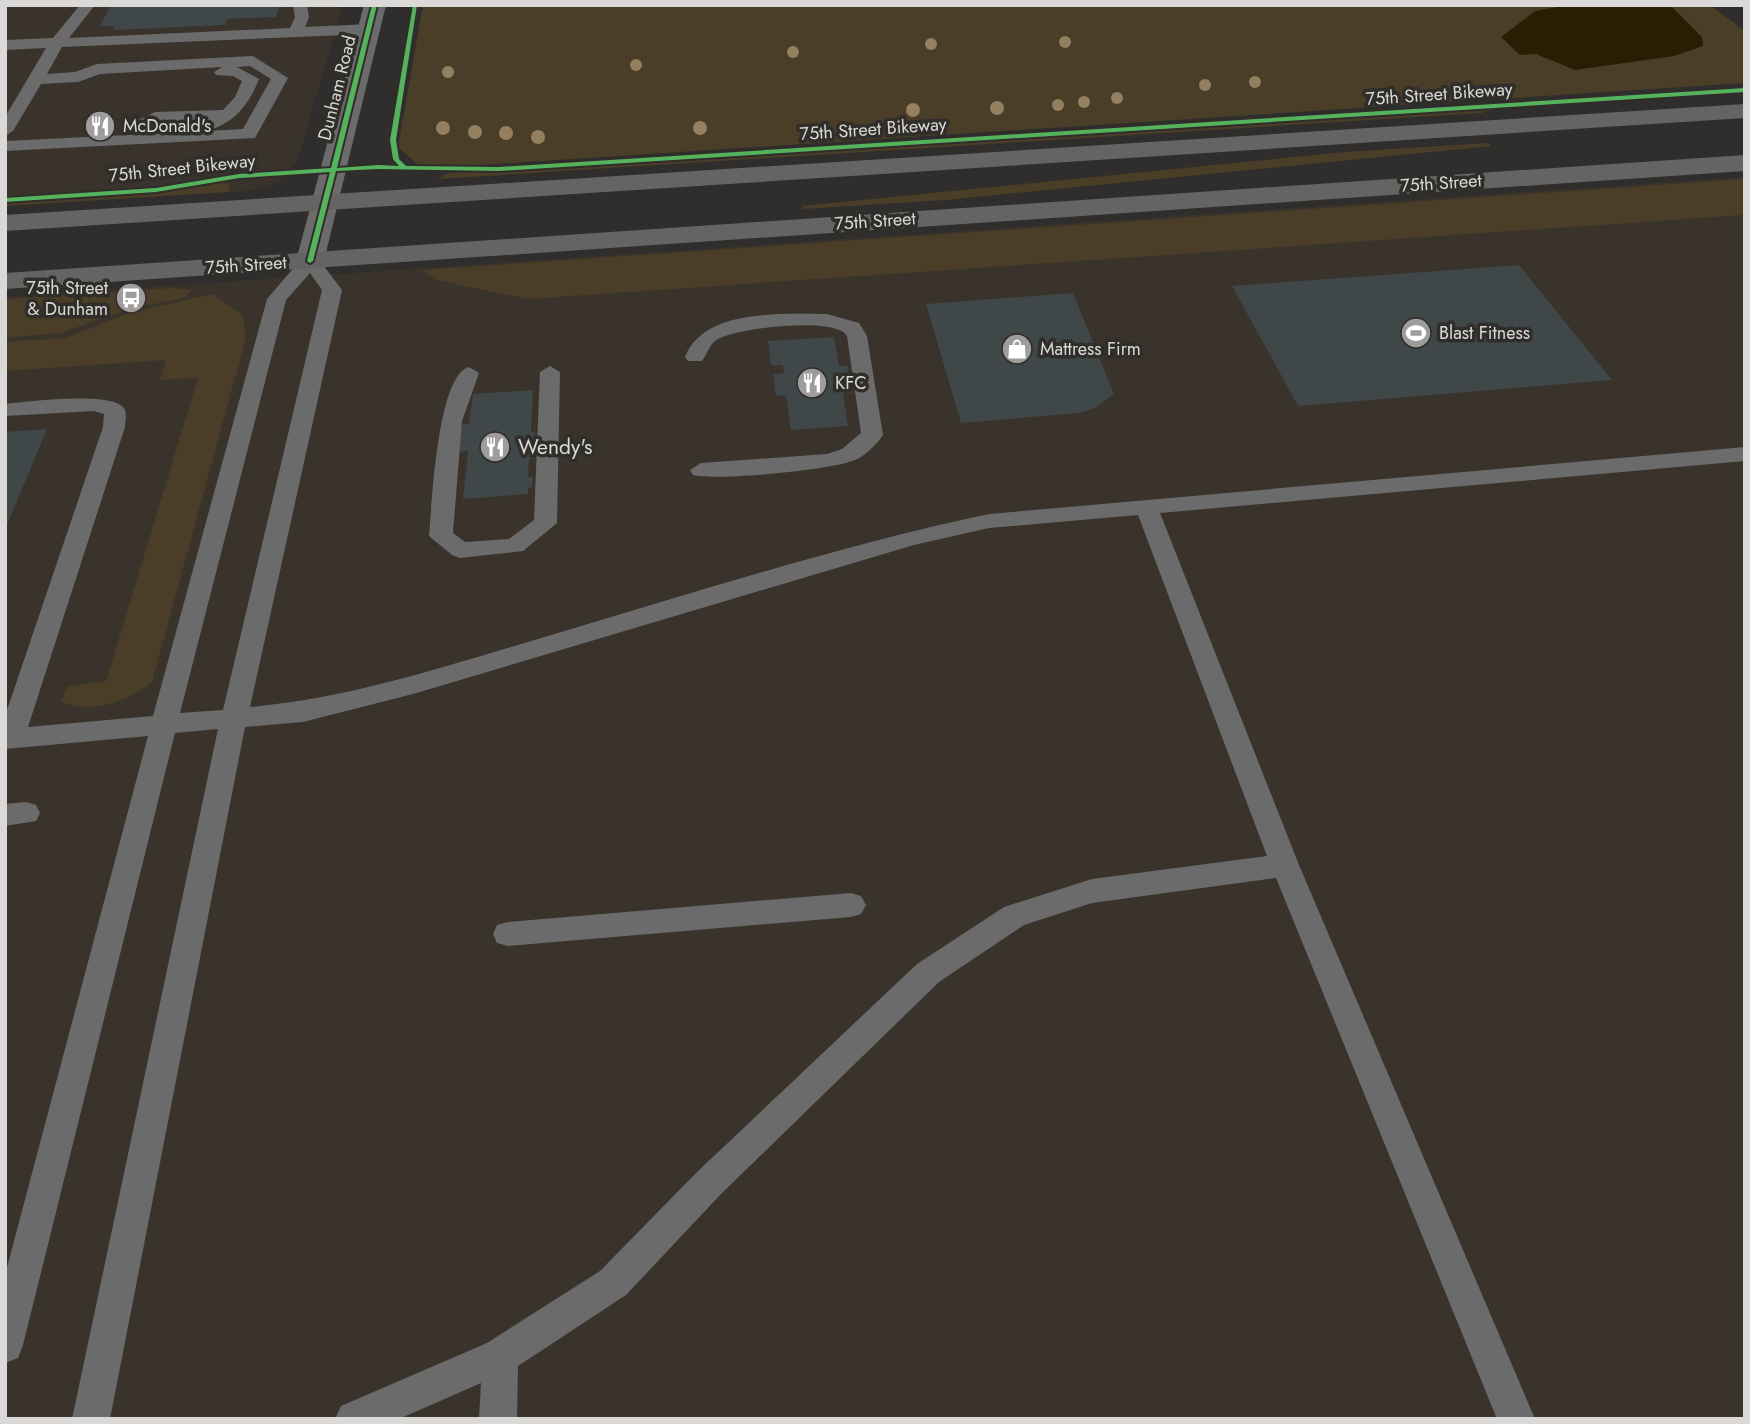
<svg xmlns="http://www.w3.org/2000/svg" width="1750" height="1424" font-family="Jost,sans-serif">
  <rect width="100%" height="100%" fill="#2f2e2c"/>
  <!-- built -->
  <path fill="#39332b" d="M5,5H343L297,162L279,182L248,191L5,205Z
    M1745,177V1419H5V297Z"/>
  <!-- green -->
  <path fill="#4a3e28" d="M423,5H1710L1745,31V83L464,166L417,164L398,147Z
    M1497,109L1481,113L438,179L448,173Z
    M1488,143L1491,146L946,200L803,209L802,206L1345,152Z
    M1745,179V215L528,299L436,280L422,270Z
    M223,181L230,184L228,192L5,206V203L163,193Z
    M172,288L193,290L183,298L129,309L61,333L5,338V299Z
    M212,294L243,315L246,338L152,682C130,701 88,716 61,701L67,687L106,681L198,378L160,380L166,360L5,371V342L65,338L129,313Z"/>
  <!-- water -->
  <path fill="#2b1c04" d="M1568,5H1670L1702,37L1703,46L1674,56L1575,70L1536,54L1520,55L1501,37L1535,11Z"/>
  <!-- building -->
  <path fill="#3f4748" d="M111,5H280L276,17L227,19L225,25L113,30L115,26H100Z
    M1519,265L1612,380L1298,406L1232,286Z
    M1073,293L1114,394L1095,408L1079,413L961,423L926,304Z
    M834,337L839,366H847L852,393H843L848,426L791,430L786,395L776,396L773,374L784,373L783,365H771L768,341Z
    M533,390L531,432H535L534,459H529L528,477H533L532,487L528,488V494L463,499L468,451L456,452L459,425L469,424L473,394Z
    M47,429L5,530V432Z"/>
  <g fill="none" stroke-linecap="round" stroke-linejoin="round">
    <!-- lane -->
    <path fill="#6c6b6b" fill-rule="evenodd" d="M80,5H95L69,38L290,28L295,17L293,5H307L309,17L305,27L369,24L377,29L369,34L62,47L47,74L75,72L97,64L253,56L288,78L255,138L5,151V141L189,132L186,128L188,124L209,119L158,122L130,133L122,128L155,112L223,110L235,97L242,81L233,76L216,75L214,72L222,67L100,74L78,82L41,84L13,131L5,136V117L46,48L5,50V40L53,38ZM250,66L271,79L243,129L206,131C233,124 249,105 259,79L237,67Z
      M310,255L317,257L342,290L250,707C345,699 437,669 528,642C681,597 833,547 989,514L1745,447V461L1160,513L1299,865L1535,1419H1497L1276,878L1092,903L1024,925L939,982L721,1194L626,1295L518,1366L517,1419H479L481,1383L399,1419H335L341,1406L487,1343L600,1271L697,1172L917,964L1004,907L1092,879L1267,856L1138,515L989,528L914,545L413,694L303,722L245,727L110,1419H72L218,729L175,733L23,1345L18,1358L5,1363V1275L148,736L5,749V716L103,427L104,414L94,411L5,416V404C25,402 117,390 125,410C127,414 125,422 125,427L28,727L153,716L267,299L303,257ZM310,273L322,290L223,710L180,713L286,300Z
      M827,314L859,323L867,336L883,435C877,444 865,456 855,460C832,470 716,481 693,475L690,470L701,463L827,454L842,449L861,433L847,336C836,316 737,328 718,339C709,344 708,353 702,361H688L685,357C704,308 783,314 827,314Z
      M550,366L560,372L557,523L523,551L460,558L452,555L429,536C432,506 437,375 469,367L479,373L462,421L453,533L465,542L509,539L534,520L540,372Z
      M26,802L36,805L40,813L36,821L5,826V804Z
      M851,893L861,896L866,905L861,914L851,917L508,946L497,943L493,934L497,925L508,922Z"/>
    <!-- street -->
    <path fill="#6c6b6b" fill-rule="evenodd" d="M364,5H386L324,261L320,267H300L296,261Z"/>
    <!-- secondary -->
    <path fill="#656463" fill-rule="evenodd" d="M1745,104V118L5,231V215Z
      M1745,155V171L5,289V273Z"/>
    <!-- cycleway casing -->
    <g stroke="#302e2b" stroke-width="4">
      <path id="cycleway" d="M372,5H377L337,168L378,165L399,166L393,159L390,140L413,5H417L396,140L399,159L406,166L499,167L1745,88V92L499,171L378,169L336,171L313,261L310,263L307,261L330,172L239,178L156,192L5,202V198L156,188L239,174L331,168Z"/>
    </g>
    <!-- cycleway -->
    <use href="#cycleway" fill="#56b35d" fill-rule="evenodd"/>
  </g>
  <!-- trees -->
  <g fill="#948060">
    <circle cx="1065" cy="42" r="6"/>
    <circle cx="931" cy="44" r="6"/>
    <circle cx="793" cy="52" r="6"/>
    <circle cx="636" cy="65" r="6"/>
    <circle cx="448" cy="72" r="6"/>
    <circle cx="1255" cy="82" r="6"/>
    <circle cx="1205" cy="85" r="6"/>
    <circle cx="1117" cy="98" r="6"/>
    <circle cx="1084" cy="102" r="6"/>
    <circle cx="1058" cy="105" r="6"/>
    <circle cx="997" cy="108" r="7"/>
    <circle cx="913" cy="110" r="7"/>
    <circle cx="443" cy="128" r="7"/>
    <circle cx="700" cy="128" r="7"/>
    <circle cx="475" cy="132" r="7"/>
    <circle cx="506" cy="133" r="7"/>
    <circle cx="538" cy="137" r="7"/>
  </g>
  <!-- icons -->
  <defs>
    <g id="restaurant-disc" transform="scale(1.575)"><circle r="9.5" fill="#9f9d9b" stroke="#302e2b"/><path d="M-5-6h1v4h1v-4h1v4h1v-4h1v5L-1.5 .5V6h-2V.5L-5-1ZM5-6V6H3V1.5H1.5Q1.5-4 5-6Z" fill="#fff"/></g>
    <g id="bus-disc" transform="scale(1.575)"><circle r="9.5" fill="#9f9d9b" stroke="#302e2b"/><path d="M-5-6H5V4H4V6H2V4H-2V6H-4V4H-5ZM-3.5-4V0h7V-4ZM-3.5 1.2v1.5H-2V1.2ZM2 1.2v1.5H3.5V1.2Z" fill="#fff"/></g>
    <g id="stadium-disc" transform="scale(1.575)"><circle r="9.5" fill="#9f9d9b" stroke="#302e2b"/><path d="M0-5a6.5 5 0 1 0 0 10a6.5 5 0 1 0 0-10ZM-3.5-1.8h7v3.6h-7Z" fill="#fff"/></g>
    <g id="shop-disc" transform="scale(1.575)"><circle r="9.5" fill="#9f9d9b" stroke="#302e2b"/><path d="M-5-2.5h2.3a2.7 3.5 0 0 1 5.4 0H5L5.5 6h-11ZM-1.5-2.5h3a1.5 2.3 0 0 0-3 0Z" fill="#fff"/></g>
  </defs>
  <g fill-rule="evenodd">
    <use href="#restaurant-disc" x="100" y="126"/>
    <use href="#bus-disc" x="131" y="298"/>
    <use href="#stadium-disc" x="1416" y="333"/>
    <use href="#shop-disc" x="1017" y="349"/>
    <use href="#restaurant-disc" x="812" y="383"/>
    <use href="#restaurant-disc" x="495" y="447"/>
  </g>
  <g text-anchor="middle" dominant-baseline="central" stroke-width="7" stroke-linejoin="round" paint-order="stroke">
    <!-- far-street labels -->
    <g font-size="18" fill="#dbd9d7" stroke="#302e2b">
      <text transform="translate(337 88) rotate(-76)">Dunham Road</text>
      <text transform="translate(1439 94) rotate(-4)">75th Street Bikeway</text>
      <text transform="translate(873 129) rotate(-4)">75th Street Bikeway</text>
      <text transform="translate(182 168) rotate(-6)">75th Street Bikeway</text>
      <text transform="translate(1441 183) rotate(-4)">75th Street</text>
      <text transform="translate(875 221) rotate(-4)">75th Street</text>
      <text transform="translate(246 265) rotate(-4)">75th Street</text>
    </g>
    <!-- far-poi labels -->
    <g font-size="18" fill="#dbd9d7" stroke="#302e2b" text-anchor="start">
      <text x="123" y="126">McDonald's</text>
      <text x="108" y="288" text-anchor="end">75th Street<tspan x="108" dy="21">&amp; Dunham</tspan></text>
      <text x="1439" y="333">Blast Fitness</text>
      <text x="1040" y="349">Mattress Firm</text>
      <text x="835" y="383">KFC</text>
    </g>
    <!-- poi labels -->
    <g font-size="21" fill="#dbd9d7" stroke="#302e2b" text-anchor="start">
      <text x="518" y="447">Wendy's</text>
    </g>
  </g>
  <!-- border -->
  <rect width="1750" height="1424" fill="none" stroke="#dbd9d7" stroke-width="14"/>
</svg>
